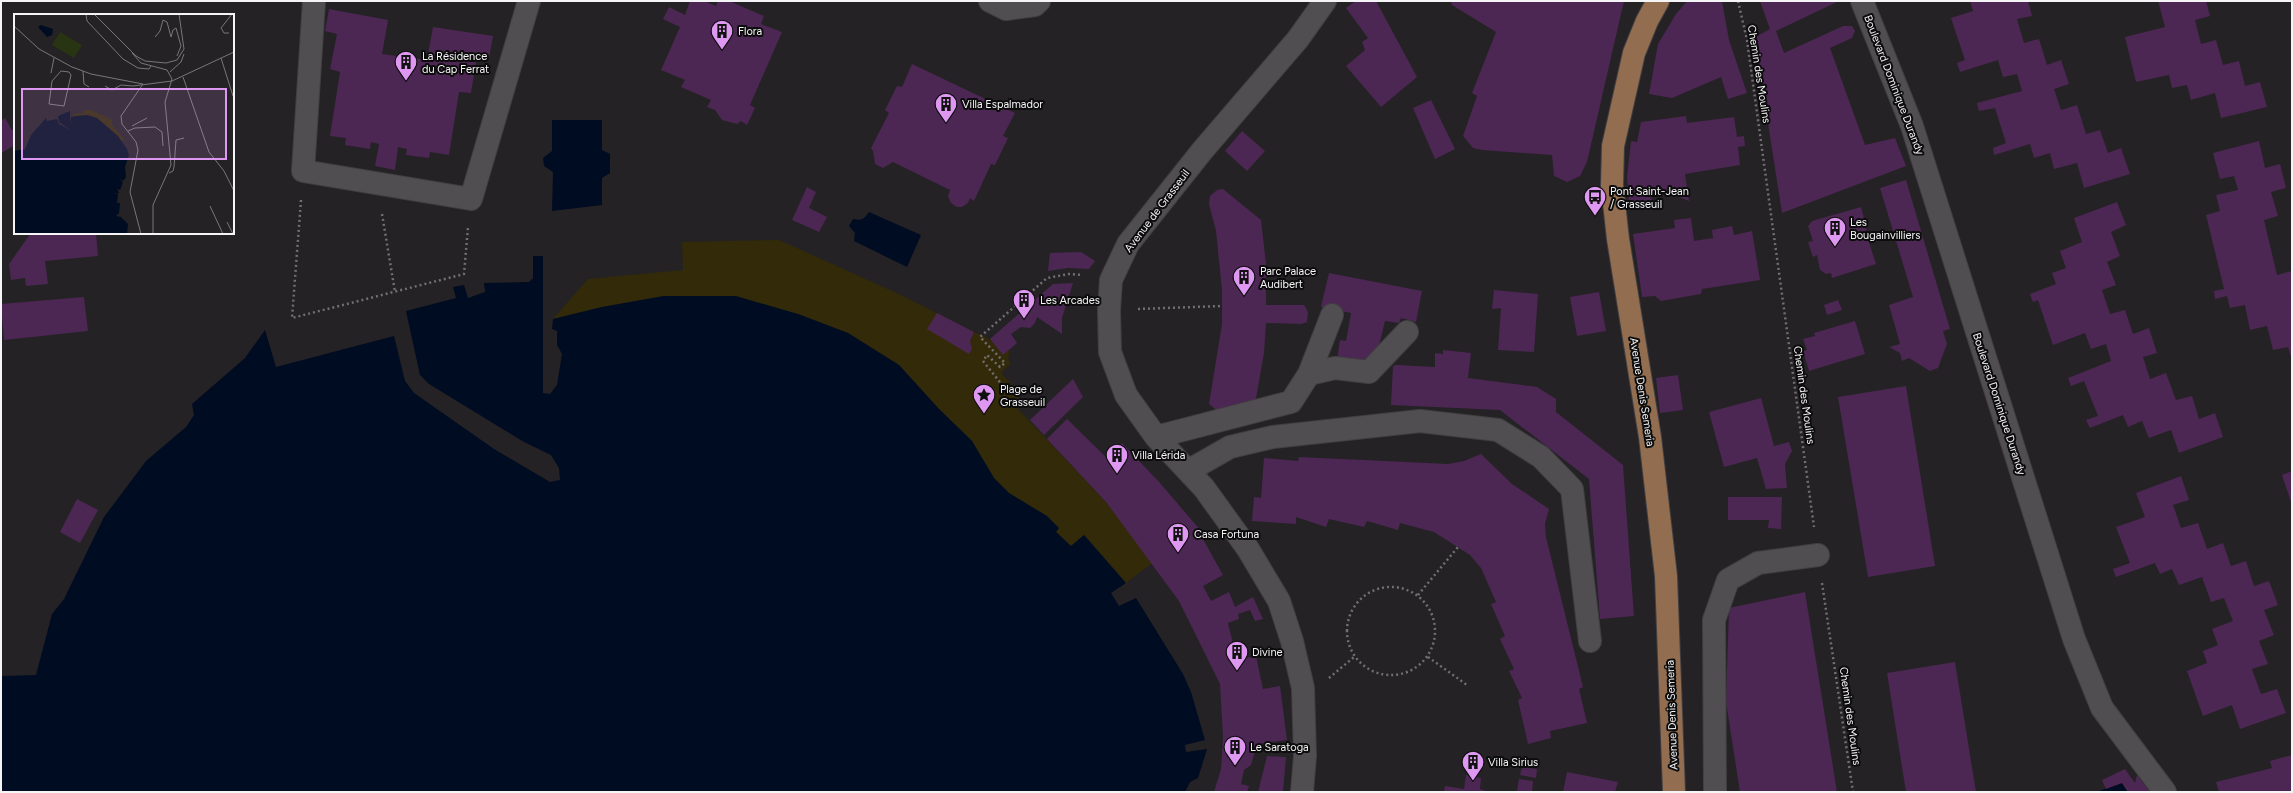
<svg xmlns="http://www.w3.org/2000/svg" width="2293" height="793" font-family="Figtree,sans-serif">
  <rect width="100%" height="100%" fill="#242225"/>
  <!-- sand -->
  <path fill="#322a09" d="M779,240L901,295L978,334C990,337 996,345 1003,354L1010,350L1008,358L1011,363L1001,373C1010,383 1024,393 1015,406L1106,502L1152,563L1126,583L1084,535L1071,546L1026,504L1009,493L994,478L972,441L939,409L899,365L848,333L798,314L664,296L602,307L553,319L588,279L683,270L682,242Z"/>
  <!-- water -->
  <path fill="#000c21" d="M552,120H602V150L610,154V173L602,178V205L552,211L553,172L544,166L543,158L552,151Z
    M869,212L921,235L907,267L854,241L855,233L849,226L853,219C862,221 864,219 869,212Z
    M533,256H543V393L550,394L557,385L562,354L557,345V331L552,329L553,319L602,307L664,296H736L798,314L848,333L899,365L939,409L972,441L994,478L1009,493L1047,516L1059,528L1056,532L1071,546L1084,535L1126,583L1111,593L1119,606L1136,598L1183,674L1191,692L1205,740L1185,745L1186,752L1207,749L1198,778L1190,782L1185,792H1V676L36,675L52,614L64,599L104,517L146,461L186,427L194,415L192,404L245,358L265,330L276,367L394,336L405,381L414,393L494,449L550,482L560,480L559,468L551,455L524,442L429,384L420,375L406,311L456,298L453,287L464,285L468,298L485,292L484,283L529,282L533,278Z
    M2122,783L2128,792L2099,791Z"/>
  <!-- building -->
  <path fill="#4c2753" d="M690,1H704L716,6L718,1H729L764,16L761,24L782,32L750,105L755,108L747,125L741,121L737,124L722,120L715,110L707,107L711,100L681,87L685,80L661,70L680,27L663,19L669,7L685,15Z
    M1356,1H1376L1417,77L1381,107L1346,66L1365,50L1362,42L1368,38L1346,8Z
    M1451,1H1624L1587,162L1580,176L1567,182L1554,176L1552,155L1482,150L1473,148L1463,136L1477,96L1472,93L1496,32L1452,5Z
    M1687,1H1722L1729,40L1747,93L1728,99L1721,77L1672,98L1649,94L1658,44L1676,14Z
    M1760,1H1839L1776,31L1784,53L1843,26H1852L1855,31L1852,38L1830,48L1865,145L1895,138L1906,166L1782,213L1763,91L1750,40L1770,29Z
    M1970,1H2028L2032,16L2017,19L2024,43L2039,39L2047,65L2061,60L2069,84L2054,89L2061,110L2077,105L2086,134L2100,130L2108,153L2121,148L2130,174L2084,188L2077,163L2054,169L2050,153L2034,158L2030,144L1994,155L1993,148L2006,143L1995,108L1979,111L1977,103L2022,91L2017,74L2003,77L1998,60L1960,72L1957,63L1965,60L1951,18L1973,11Z
    M2158,1H2206L2210,16L2195,20L2201,44L2216,40L2223,65L2239,61L2245,86L2260,82L2267,107L2221,118L2215,93L2191,100L2187,85L2172,88L2169,75L2136,82L2125,37L2165,27Z
    M329,9L388,20L382,54L427,60L433,27L493,36L489,58L477,56L471,93L459,92L449,155L430,152L429,158L406,155L407,149L398,147L395,170L375,166L379,144L371,142L370,149L345,145L346,138L330,136L340,72L330,69L337,34L325,31Z
    M912,64L1015,113L1003,136L1008,138L995,165L991,164L974,201L970,198L968,203L962,207H957L951,203L948,196L950,190L893,162L883,168L875,164L873,151L871,148L889,113L885,110L897,86L902,87Z
    M1431,100L1455,149L1435,159L1413,108Z
    M1686,116L1687,123L1734,117L1737,137L1744,136L1745,146L1738,147L1740,165L1685,174L1689,201L1650,186L1652,202L1629,205L1627,177L1631,141L1637,142L1641,122Z
    M5,118L12,130L15,128V145L1,153V121Z
    M1242,131L1265,151L1247,171L1225,151Z
    M2259,141L2265,168L2280,164L2286,188L2271,192L2278,216L2264,220L2277,275L2292,271V360L2288,347L2273,350L2267,326L2250,330L2245,305L2230,308L2227,296L2215,299L2214,291L2224,289L2206,215L2220,211L2216,195L2238,190L2234,176L2220,179L2213,153Z
    M1906,180L1950,329L1943,331L1947,344L1938,368L1930,371L1909,358L1902,361L1900,353L1889,347L1900,344L1889,305L1913,297L1880,188Z
    M807,187L816,192L809,208L827,217L819,232L792,220Z
    M1223,189L1261,220L1266,264V305H1304L1308,312L1307,322L1301,324L1266,323L1264,353L1255,404L1219,412L1209,404L1222,324V290L1216,231L1209,204L1210,196L1217,190Z
    M2117,202L2126,225L2111,232L2120,256L2107,262L2116,285L2102,290L2110,314L2125,310L2133,334L2149,328L2157,353L2143,357L2150,379L2166,373L2176,400L2192,396L2199,419L2215,413L2223,437L2179,453L2171,430L2149,438L2142,421L2128,427L2123,415L2090,428L2086,420L2098,416L2084,381L2071,386L2068,378L2111,361L2106,344L2091,349L2085,333L2053,345L2038,300L2033,302L2030,294L2056,284L2052,273L2066,268L2060,251L2082,242L2074,218Z
    M1861,207L1867,230H1865L1876,264L1832,278L1831,273L1826,274L1820,270L1817,255L1813,257L1808,242L1813,241L1808,226L1812,221Z
    M1691,218L1694,241L1713,238L1712,230L1732,226L1734,235L1752,231L1760,280L1702,289L1701,294L1661,301L1655,296L1642,297L1633,234L1675,228L1674,220Z
    M31,233H96L98,256L45,261L48,284L26,286L25,278L11,280L9,264Z
    M1081,252L1095,261L1089,269L1068,268L1048,271L1050,253Z
    M1329,273L1422,291L1416,322L1401,318L1399,323L1385,321L1379,346L1361,365L1337,360L1340,340L1346,341L1351,313L1321,307Z
    M1073,283L1062,318V334L1037,317L1035,323L1030,328L1021,327L1011,334L1017,343L1003,355L990,339L1053,284Z
    M1494,290L1538,294L1534,352L1498,350L1501,308L1492,309Z
    M1599,292L1606,331L1577,336L1570,297Z
    M84,297L88,331L4,340L1,304Z
    M1838,300L1842,310L1827,315L1824,305Z
    M937,313L974,332L970,341L972,349L969,354L927,329Z
    M1855,321L1865,354L1809,371L1803,351L1807,350L1803,339L1815,336L1814,333Z
    M1443,350L1471,353L1468,378L1537,387L1556,399V412L1623,465L1634,616L1600,619L1589,479L1500,410L1391,405L1393,366L1396,365L1435,367V353L1443,354Z
    M1678,375L1683,410L1660,413L1656,378Z
    M1073,379L1083,397L1044,435L1030,420Z
    M1906,386L1935,566L1868,577L1838,397Z
    M1761,398L1774,446L1789,442L1792,451L1785,464L1787,488L1766,489L1757,458L1724,467L1709,412Z
    M1067,419L1115,466L1122,459L1114,451L1122,443L1160,483L1201,531L1199,532L1223,575L1203,586L1211,601L1229,592L1235,607L1253,597L1263,619L1255,621L1250,610L1238,614L1239,619L1228,623L1237,660L1256,656L1263,689L1280,686L1287,740L1257,744L1251,765L1244,770L1241,784L1249,786L1247,792H1214L1221,769L1223,738L1220,684L1179,601L1106,502L1047,439Z
    M1481,454L1512,484L1549,509L1545,524L1546,537L1583,687L1579,689L1587,723L1550,731L1551,738L1528,744L1518,700L1522,698L1509,671L1514,669L1500,639L1505,636L1491,604L1496,602L1481,568L1470,555L1434,532L1400,523L1398,530L1367,521L1364,527L1329,519L1326,527L1296,517V524L1252,521L1254,497L1261,498L1264,458L1298,461L1299,457L1448,464L1464,461Z
    M2292,471V505L2282,475Z
    M2181,476L2189,500L2173,505L2181,528L2198,523L2207,549L2223,543L2231,566L2246,561L2254,586L2269,581L2278,605L2264,610L2274,635L2259,641L2268,664L2252,669L2261,694L2277,689L2286,713L2240,729L2232,705L2203,716L2187,671L2207,663L2203,651L2218,645L2212,629L2233,621L2224,598L2211,602L2202,577L2179,585L2172,569L2160,574L2155,563L2116,577L2113,569L2130,563L2116,527L2145,517L2136,493Z
    M1728,497H1782L1781,529L1768,528L1769,520H1728Z
    M77,499L98,510L80,543L60,532Z
    M1805,592L1837,792H1740L1726,702L1729,608Z
    M1955,662L1976,792H1906L1887,673Z
    M2292,755V792H2219L2216,782L2272,768L2270,761Z
    M1267,756L1286,757L1283,792H1258Z
    M1522,767L1537,769L1536,778L1520,775Z
    M2125,769L2135,783L2137,775L2150,792H2128L2122,783L2106,789L2102,780Z
    M1567,772L1618,782L1615,792H1563Z
    M1466,775L1481,778L1480,789L1489,792H1444L1445,786L1464,789Z
    M1519,779L1533,781L1532,792H1517Z"/>
  <g fill="none" stroke-linecap="round" stroke-linejoin="round">
    <!-- minor casing -->
    <g stroke="#413f41" stroke-width="24">
      <path id="minor" d="M314,1L303,171L471,199L529,1
        M990,1L1006,9L1035,5L1039,1
        M1862,1L1912,126L2074,639L2102,708L2165,792
        M1309,374L1332,315
        M1156,437L1291,402L1309,374L1335,368L1369,372L1407,332
        M1188,471L1230,447L1273,437L1420,421L1498,430L1541,457L1572,489L1590,641
        M1302,792L1305,756L1303,688L1292,641L1279,601L1248,549L1204,488L1156,437L1126,395L1110,352L1109,310L1111,280L1128,244L1202,151L1298,39L1325,1
        M1715,792L1714,620L1728,580L1758,563L1818,555"/>
    </g>
    <!-- major casing -->
    <g stroke="#413f41" stroke-width="24">
      <path id="major" d="M1658,1L1647,21L1634,53L1613,146L1612,185L1618,239L1650,437L1666,576L1674,792"/>
    </g>
    <!-- path -->
    <path stroke="#716f72" stroke-width="2.5" stroke-dasharray="2 3" stroke-linecap="butt" d="M1738,1L1747,40L1814,527
      M301,200L292,318L464,274L468,227
      M382,214L395,292
      M1138,309L1222,306
      M1003,386L983,361L987,355L1000,367L1005,363L980,337L1047,278L1069,274L1083,275
      M1822,583L1853,792
      M1347 631a44 44 0 1 1 88 0a44 44 0 1 1-88 0Z
      M1418,595L1458,547
      M1428,657L1467,685
      M1329,678L1354,657"/>
    <!-- minor -->
    <use href="#minor" stroke="#504e51" stroke-width="22"/>
    <!-- major -->
    <use href="#major" stroke="#926d4f" stroke-width="22"/>
  </g>
  <!-- icons -->
  <defs>
    <g id="building-pin" transform="scale(1.15)"><path d="M0 17L-7.5 6A9.5 9.5 0 1 1 7.5 6Z" fill="#de98f2" stroke="#0d0c0d"/><path d="M-4-6H4V6H1V3H-1V6H-4ZM-2.5-4.3h1.7v1.8h-1.7ZM.8-4.3h1.7v1.8H.8ZM-2.5-1h1.7V.8h-1.7ZM.8-1h1.7V.8H.8Z" fill="#111"/></g>
    <g id="bus-pin" transform="scale(1.15)"><path d="M0 17L-7.5 6A9.5 9.5 0 1 1 7.5 6Z" fill="#de98f2" stroke="#0d0c0d"/><path d="M-5-6H5V4H4V6H2V4H-2V6H-4V4H-5ZM-3.5-4V0h7V-4ZM-3.5 1.2v1.5H-2V1.2ZM2 1.2v1.5H3.5V1.2Z" fill="#111"/></g>
    <g id="sight-pin" transform="scale(1.15)"><path d="M0 17L-7.5 6A9.5 9.5 0 1 1 7.5 6Z" fill="#de98f2" stroke="#0d0c0d"/><path d="M0-6L1.8-2.2L6-1.7L2.9 1.2L3.7 5.4L0 3.3L-3.7 5.4L-2.9 1.2L-6-1.7L-1.8-2.2Z" fill="#111"/></g>
  </defs>
  <g fill-rule="evenodd">
    <use href="#building-pin" x="722" y="31"/>
    <use href="#building-pin" x="406" y="62"/>
    <use href="#building-pin" x="946" y="104"/>
    <use href="#bus-pin" x="1595" y="197"/>
    <use href="#building-pin" x="1835" y="228"/>
    <use href="#building-pin" x="1244" y="277"/>
    <use href="#building-pin" x="1024" y="300"/>
    <use href="#sight-pin" x="984" y="395"/>
    <use href="#building-pin" x="1117" y="455"/>
    <use href="#building-pin" x="1178" y="534"/>
    <use href="#building-pin" x="1237" y="652"/>
    <use href="#building-pin" x="1235" y="747"/>
    <use href="#building-pin" x="1473" y="762"/>
  </g>
  <g text-anchor="middle" dominant-baseline="central" stroke-width="4" stroke-linejoin="round" paint-order="stroke">
    <!-- poi labels -->
    <g font-size="11" fill="#f5f4f6" stroke="#0d0c0d" text-anchor="start">
      <text x="738" y="31">Flora</text>
      <text x="422" y="56">La Résidence<tspan x="422" dy="13">du Cap Ferrat</tspan></text>
      <text x="962" y="104">Villa Espalmador</text>
      <text x="1610" y="191">Pont Saint-Jean<tspan x="1610" dy="13">/ Grasseuil</tspan></text>
      <text x="1850" y="222">Les<tspan x="1850" dy="13">Bougainvilliers</tspan></text>
      <text x="1260" y="271">Parc Palace<tspan x="1260" dy="13">Audibert</tspan></text>
      <text x="1040" y="300">Les Arcades</text>
      <text x="1000" y="389">Plage de<tspan x="1000" dy="13">Grasseuil</tspan></text>
      <text x="1132" y="455">Villa Lérida</text>
      <text x="1194" y="534">Casa Fortuna</text>
      <text x="1252" y="652">Divine</text>
      <text x="1250" y="747">Le Saratoga</text>
      <text x="1488" y="762">Villa Sirius</text>
    </g>
    <!-- street labels -->
    <g font-size="11" fill="#f5f4f6" stroke="#0d0c0d">
      <text transform="translate(1759 74) rotate(81)">Chemin des Moulins</text>
      <text transform="translate(1894 85) rotate(69)">Boulevard Dominique Durandy</text>
      <text transform="translate(1157 211) rotate(-53)">Avenue de Grasseuil</text>
      <text transform="translate(1642 392) rotate(81)">Avenue Denis Semeria</text>
      <text transform="translate(1804 395) rotate(82)">Chemin des Moulins</text>
      <text transform="translate(1999 404) rotate(72)">Boulevard Dominique Durandy</text>
      <text transform="translate(1672 715) rotate(-92)">Avenue Denis Semeria</text>
      <text transform="translate(1850 716) rotate(82)">Chemin des Moulins</text>
    </g>
  </g>
  <!-- overview -->
  <g transform="translate(14 14)">
    <rect width="220" height="220" fill="#242225"/>
    <path d="M46,18L68,31L60,44L38,31Z" fill="#293412"/>
    <path d="M69,96H77L98,106V111L110,125L108,127L103,123L83,104L73,101L57,103L60,100L69,99Z" fill="#322a09"/>
    <path d="M27,11L39,15L38,21L33,23L24,13ZM56,97V110L57,103L62,102L73,101L83,104L104,122L113,135L115,141L111,153L112,163L109,167L104,164L109,168L106,176L103,175L105,179L99,180H104L103,189H106L105,199L102,202L107,203L114,210L113,220H0V137L11,135L17,121L32,104L33,107L43,105L45,110L58,117L45,108L44,102Z" fill="#000c21"/>
    <path fill="none" stroke="#787679" stroke-width="1" d="M72,0L73,7L109,45L124,54L135,55L137,52M80,0L122,42L131,47L152,49L163,46L170,35L165,0M0,12L25,35L58,53L77,60L129,70M215,19H210L207,14L218,0M141,23L146,17L149,6L153,8L157,23L159,16L162,14L167,32L163,42M118,39L127,49L153,56L158,65L151,88L157,151L139,191V220M207,44L219,82M47,57L55,58L57,61L50,92L35,90L38,67ZM69,57L70,70L75,73M156,58L167,48L170,40M37,59L40,44M169,63L195,138L210,157L220,177M158,67L220,38M91,72L98,76L107,71L119,72L158,67M118,112L133,104M114,117L121,114L141,113L148,118L149,132M155,159L159,157L160,153L162,126L170,124M196,192L209,220M213,208L219,220M127,220L116,178L124,136L122,128L108,110L107,102L129,70"/>
    <path fill="#de98f2" fill-opacity="0.15" stroke="#de98f2" stroke-width="2" d="M8,75H212V145H8Z"/>
    <rect width="220" height="220" fill="none" stroke="#f5f4f6" stroke-width="2"/>
  </g>
  <!-- border -->
  <rect width="2293" height="793" fill="none" stroke="#f5f4f6" stroke-width="4"/>
</svg>
